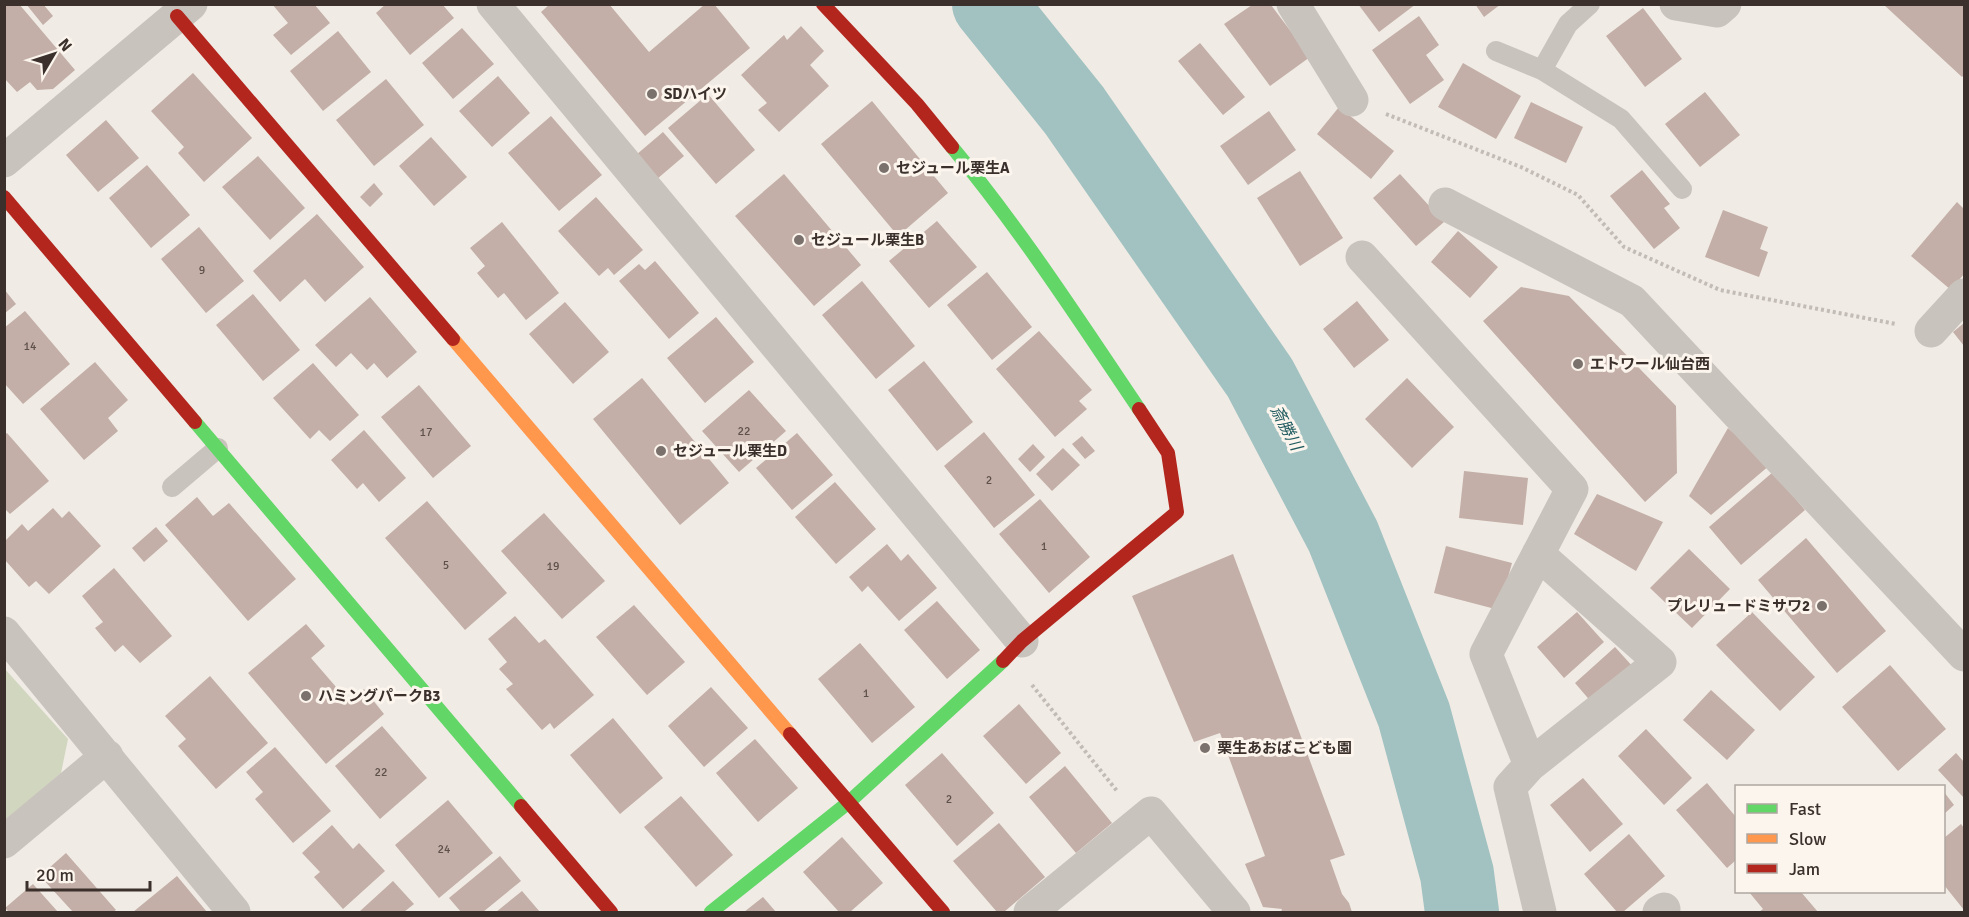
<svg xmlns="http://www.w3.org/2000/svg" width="1969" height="917" font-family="Signika,'Noto Sans JP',sans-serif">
  <rect width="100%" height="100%" fill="#f0ebe5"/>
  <!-- green -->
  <path fill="#d1d6bf" d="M4,668L68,739L61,773L5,822Z"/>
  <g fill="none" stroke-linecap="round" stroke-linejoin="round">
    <!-- river -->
    <path stroke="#a1c2c1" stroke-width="74" d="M989,4L1074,110L1260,378L1343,536L1414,715L1457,874L1462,912"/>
  </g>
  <!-- building -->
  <path fill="#c3afa7" d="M4,4H19L75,70L53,89L37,90L30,82L17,92L4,78Z
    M26,4H43L53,16L43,25Z
    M272,4H314L330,23L291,55L273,35L288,23Z
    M386,4H442L454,18L410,55L376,13Z
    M550,4H609L649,52L705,4H714L750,48L645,136L541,12Z
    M1358,4H1416L1379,32Z
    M1475,4H1501L1484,17Z
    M1883,4H1964V75L1962,77Z
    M1252,5H1271L1310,57L1270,86L1224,24Z
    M1643,8L1682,59L1645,87L1606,36Z
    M1419,16L1439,45L1426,55L1444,80L1410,104L1372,50Z
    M801,26L824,51L810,65L829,86L779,132L758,110L767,103L741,75L784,35L787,40Z
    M462,28L494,64L453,99L422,63Z
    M338,31L371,72L323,111L290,71Z
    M1200,43L1245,97L1223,115L1178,61Z
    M1463,63L1521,96L1496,139L1438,107Z
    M193,73L252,138L204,182L178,153L184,147L151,111Z
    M498,76L530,113L492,147L459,111Z
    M386,79L424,125L374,166L336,120Z
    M1705,92L1740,135L1700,167L1665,124Z
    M708,94L755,150L716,184L668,128Z
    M872,101L948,193L898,236L821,144Z
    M1531,102L1583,127L1566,163L1514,138Z
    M1339,107L1394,151L1371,179L1317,134Z
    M1269,111L1296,150L1248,185L1220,146Z
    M551,116L602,175L559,211L508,153Z
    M106,120L139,158L98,192L66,155Z
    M663,132L684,156L657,179L636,155Z
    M431,137L467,177L434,206L399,166Z
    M258,156L305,208L270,240L222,187Z
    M147,165L190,215L151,248L109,198Z
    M1642,170L1670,204L1664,208L1680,228L1654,249L1610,196Z
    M1300,171L1343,238L1300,266L1257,198Z
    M784,174L861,265L814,306L735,216Z
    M1400,174L1444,222L1416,246L1373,198Z
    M374,183L383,194L370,207L360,197Z
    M596,197L643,250L614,275L608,268L599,276L558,231Z
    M1957,202L1964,209V274L1951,290L1911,256Z
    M1723,210L1768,227L1760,249L1768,252L1759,277L1705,257Z
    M317,214L364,267L325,302L305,279L280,302L253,271Z
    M937,221L977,267L929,308L889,261Z
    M502,222L559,293L526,320L504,293L498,298L477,273L485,266L470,248Z
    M199,227L244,281L206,313L161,259Z
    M1458,231L1498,267L1470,298L1431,262Z
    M655,261L699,313L669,339L619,281L639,264L645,270Z
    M987,272L1032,327L992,360L947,305Z
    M862,281L915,346L876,379L822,315Z
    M1521,287L1569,296L1676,406L1677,473L1645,502L1483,321Z
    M4,289L16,304L4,314Z
    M253,294L300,350L263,381L216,325Z
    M370,297L417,352L387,378L374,363L367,370L351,353L336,367L315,345Z
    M1357,301L1389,340L1354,368L1323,329Z
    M565,302L609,352L573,384L529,334Z
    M25,311L70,364L23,404L4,383V328Z
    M716,317L754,362L705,403L667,358Z
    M1964,323V346L1953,332Z
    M1039,331L1092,390L1079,401L1087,409L1055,437L996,369Z
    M924,361L973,422L937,451L888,390Z
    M95,362L128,400L108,418L118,431L84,460L40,409Z
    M313,363L359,415L330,441L319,430L310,439L273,398Z
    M642,378L729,483L680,525L593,419Z
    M1407,378L1454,427L1412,468L1365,419Z
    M419,385L471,446L433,478L381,417Z
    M749,390L786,431L739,472L702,431Z
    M1728,428L1770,465L1711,515L1689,496Z
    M364,430L406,478L379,502L363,483L357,489L331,460Z
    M984,432L1035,495L994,528L944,466Z
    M7,433L49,481L10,514L4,508V435Z
    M797,433L833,475L792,510L756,468Z
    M1082,436L1095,451L1085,459L1072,444Z
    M1033,444L1045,457L1030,472L1018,459Z
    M1063,448L1080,465L1052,491L1036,474Z
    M1464,471L1528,478L1523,525L1459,518Z
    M1773,472L1805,510L1741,565L1709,527Z
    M835,482L876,529L836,564L795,517Z
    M1597,494L1663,522L1636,571L1574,534Z
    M197,497L213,516L229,503L296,579L248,621L165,525Z
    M1040,499L1090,557L1049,593L999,534Z
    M427,501L507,593L465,630L385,538Z
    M53,508L62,518L69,511L101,546L49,594L36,581L29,587L5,560V541L22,524L28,531Z
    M544,513L605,581L562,619L501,551Z
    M156,527L168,541L144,562L132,548Z
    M1806,538L1886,631L1837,673L1758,580Z
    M887,544L901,561L908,554L937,588L899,621L868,586L862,592L849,577Z
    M1446,546L1512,563L1499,610L1434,593Z
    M1689,549L1730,589L1692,628L1650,588Z
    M1233,554L1345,855L1330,860L1342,894L1349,903L1352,912H1281L1282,909L1263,907L1245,864L1265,856L1220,733L1194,742L1132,596Z
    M114,568L172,636L140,663L123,645L115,652L95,628L103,622L82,596Z
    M937,601L980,650L947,679L904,630Z
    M634,605L685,662L647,695L596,637Z
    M1577,612L1604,642L1564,678L1537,647Z
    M1752,612L1815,677L1780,711L1716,645Z
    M515,616L539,643L545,639L594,695L554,729L550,723L542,730L506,689L513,684L499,669L507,662L488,639Z
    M306,624L325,646L311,658L349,702L364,689L384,714L326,764L248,673Z
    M860,643L915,707L872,743L818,679Z
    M1615,647L1634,668L1593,704L1575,683Z
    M1890,665L1946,729L1898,771L1842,707Z
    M210,676L268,743L216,789L178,746L186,739L165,716Z
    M711,687L748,728L704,767L668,726Z
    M1711,690L1755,730L1727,760L1683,720Z
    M1019,704L1061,753L1026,784L983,736Z
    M613,718L663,778L620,814L570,755Z
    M382,726L427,778L380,819L335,766Z
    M1646,729L1692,778L1664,805L1618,756Z
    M755,739L798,788L758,822L716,773Z
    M275,747L331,811L293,843L255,799L263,792L246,772Z
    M942,753L994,813L957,846L905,785Z
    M1956,753L1964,762V798L1938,770Z
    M1065,766L1112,823L1076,853L1029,797Z
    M1583,778L1623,824L1590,852L1550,805Z
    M1707,783L1736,817V860L1727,868L1676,810Z
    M1944,792L1954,805L1944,814Z
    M681,796L733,855L696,887L644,827Z
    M448,800L493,853L439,898L395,845Z
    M999,823L1045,877L1004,912H997L953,861Z
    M1961,824L1964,828V910L1944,885V838Z
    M332,825L353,849L359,843L385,871L343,909L314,877L320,872L302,853Z
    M1629,834L1665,876L1623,912H1617L1584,874Z
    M842,837L883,883L850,912H839L803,872Z
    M66,853L116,910L113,912H73L40,876Z
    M500,856L521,881L483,912H461L449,898Z
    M177,876L207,912H133Z
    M393,881L414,904L404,912H359Z
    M33,884L58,912H9L5,908Z
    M522,891L540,912H496Z
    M1749,892H1801L1818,912H1759L1763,909Z
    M763,897L776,912H744Z"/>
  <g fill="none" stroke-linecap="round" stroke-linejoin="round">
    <!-- path -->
    <path stroke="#c2bbb6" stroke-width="4" stroke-dasharray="3 3" stroke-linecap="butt" d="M1386,114L1521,167L1578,195L1624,247L1720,290L1896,324
      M1032,685L1117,791"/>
    <!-- lane -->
    <path stroke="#c9c3be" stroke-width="20" d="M1496,51L1542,70L1621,119L1682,189
      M1542,70L1568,24L1590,4
      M172,487L218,448"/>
    <!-- street -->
    <path stroke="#c9c3be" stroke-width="33" d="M493,4L1022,641
      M1293,4L1352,100
      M1676,4L1717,11L1725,4
      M4,161L191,4
      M1445,204L1632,301L1964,655
      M1362,257L1572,489L1486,654L1530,765L1510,787L1540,912
      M1931,331L1964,295
      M4,633L234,912
      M1530,765L1660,662L1538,554
      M4,842L107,756
      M1030,912L1151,813L1234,912
      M1659,912L1664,909"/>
    <!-- fast -->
    <path stroke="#63d668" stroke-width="14" d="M952,147C1021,230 1079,320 1139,409
      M195,422L521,806
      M711,912L849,802L1003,661"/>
    <!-- slow -->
    <path stroke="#ff974d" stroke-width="14" d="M453,339L790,734"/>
    <!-- jam -->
    <path stroke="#b3261e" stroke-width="14" d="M823,4L917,104L952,147
      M177,16L453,339
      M4,197L195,422
      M1003,661L1022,641L1177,512L1168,453L1139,409
      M790,734L943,912
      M521,806L611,912"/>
  </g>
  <!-- markers -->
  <g fill="#7a716c" stroke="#fbf5ee" stroke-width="2">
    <circle cx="652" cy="94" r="6"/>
    <circle cx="884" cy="168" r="6"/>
    <circle cx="799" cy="240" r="6"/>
    <circle cx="1578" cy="364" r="6"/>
    <circle cx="661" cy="451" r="6"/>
    <circle cx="1822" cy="606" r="6"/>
    <circle cx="306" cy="696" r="6"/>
    <circle cx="1205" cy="748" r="6"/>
  </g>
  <g text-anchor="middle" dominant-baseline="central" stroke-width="6" stroke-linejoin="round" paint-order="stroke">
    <!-- number labels -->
    <g font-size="12" fill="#5d504a">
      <text x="202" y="270">9</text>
      <text x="30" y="346">14</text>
      <text x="744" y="431">22</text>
      <text x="426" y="432">17</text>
      <text x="989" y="480">2</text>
      <text x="1044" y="546">1</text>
      <text x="446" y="565">5</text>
      <text x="553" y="566">19</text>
      <text x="866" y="693">1</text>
      <text x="381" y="772">22</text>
      <text x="949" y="799">2</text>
      <text x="444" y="849">24</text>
    </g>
    <!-- poi labels -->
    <g font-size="15" font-weight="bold" fill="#3b302b" stroke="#fbf5ee" text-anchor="start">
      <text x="664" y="94">SDハイツ</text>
      <text x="896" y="168">セジュール栗生A</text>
      <text x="811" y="240">セジュール栗生B</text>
      <text x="1590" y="364">エトワール仙台西</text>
      <text x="673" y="451">セジュール栗生D</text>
      <text x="1810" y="606" text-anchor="end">プレリュードミサワ2</text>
      <text x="318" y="696">ハミングパークB3</text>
      <text x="1217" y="748">栗生あおばこども園</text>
    </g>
    <!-- water labels -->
    <g font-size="16" font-style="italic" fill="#1f5a5e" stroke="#fbf5ee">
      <text transform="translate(1286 428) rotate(62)">斎勝川</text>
    </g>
  </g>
  <!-- border -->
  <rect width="1969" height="917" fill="none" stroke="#3b302b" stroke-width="12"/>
  <!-- legend -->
  <rect x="1735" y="785" width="210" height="108" fill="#fbf5ee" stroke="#aea6a0" stroke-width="1.5"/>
  <rect x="1747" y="804" width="30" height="9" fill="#63d668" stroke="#aea6a0" stroke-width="1.5"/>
  <text x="1789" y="815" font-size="18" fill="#3b302b">Fast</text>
  <rect x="1747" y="834" width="30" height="9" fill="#ff974d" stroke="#aea6a0" stroke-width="1.5"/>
  <text x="1789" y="845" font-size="18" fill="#3b302b">Slow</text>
  <rect x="1747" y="864" width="30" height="9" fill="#b3261e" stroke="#aea6a0" stroke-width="1.5"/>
  <text x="1789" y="875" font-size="18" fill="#3b302b">Jam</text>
  <!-- north arrow -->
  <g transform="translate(54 54) rotate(51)" stroke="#fbf5ee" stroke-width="4.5" paint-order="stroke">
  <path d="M0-4.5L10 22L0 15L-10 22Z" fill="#3b302b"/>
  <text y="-9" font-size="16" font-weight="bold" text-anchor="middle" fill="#3b302b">N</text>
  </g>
  <!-- scale -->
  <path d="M27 881v9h123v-9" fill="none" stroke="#3b302b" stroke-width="3"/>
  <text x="36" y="881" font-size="18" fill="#3b302b" stroke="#fbf5ee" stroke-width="4.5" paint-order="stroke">20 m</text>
</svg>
